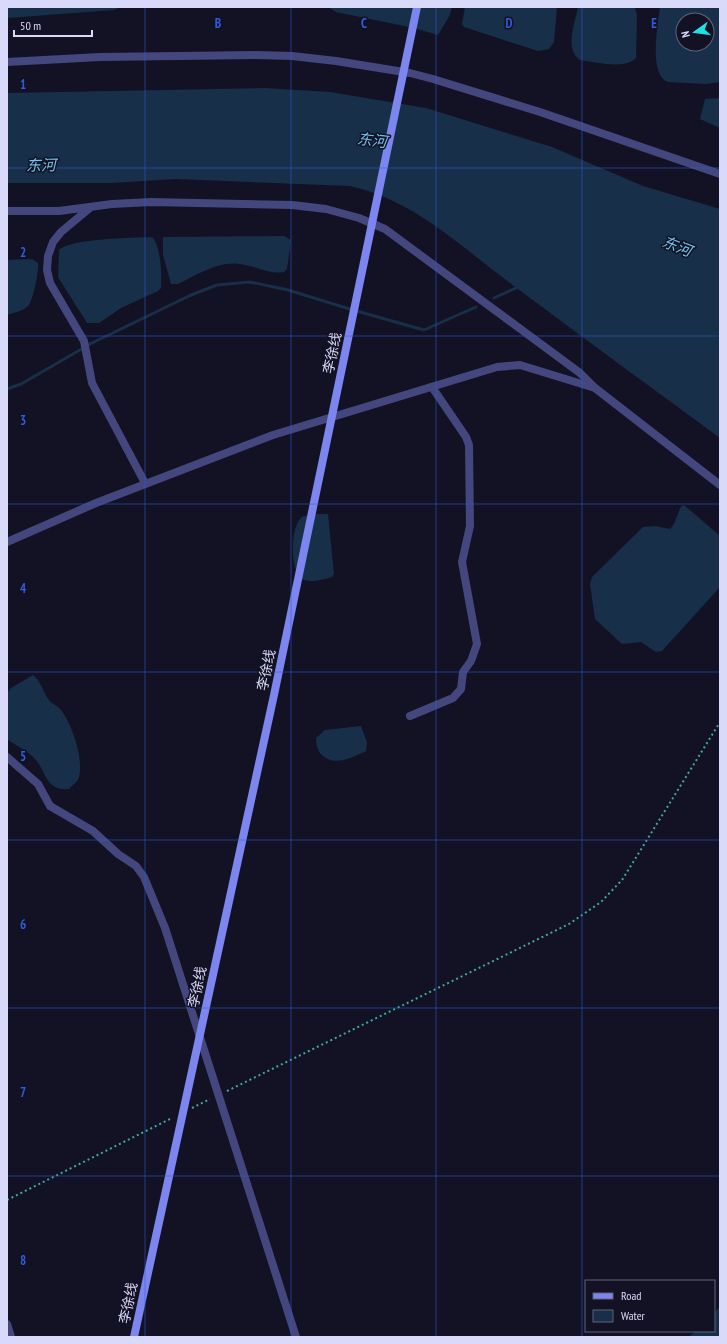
<svg xmlns="http://www.w3.org/2000/svg" width="727" height="1344" font-family="'PT Sans Narrow','Noto Sans SC',sans-serif">
  <rect width="100%" height="100%" fill="#131224"/>
  <!-- water -->
  <path fill="#172f48" fill-rule="evenodd" d="M7,7H121L114,10L7,18Z
    M328,7H452L450,15L438,35L414,28L336,12Z
    M465,7H557L554,42L549,49L538,51L464,27L462,24Z
    M578,7H635L637,15L636,58C624,70 596,62 580,60C564,49 575,23 578,7Z
    M660,7H720V82L706,84L668,82C648,74 658,24 660,7ZM683,20H707V44H683Z
    M264,88L330,92L426,108L552,147L643,186L720,209V438C653,389 585,339 518,289C464,250 416,200 350,186L176,179L111,183H7V93Z
    M720,98V127H718L700,119L705,99Z
    M284,236L291,240L287,269L284,272C269,275 254,265 239,264C218,261 197,275 178,284H171L163,255V237Z
    M152,237C161,245 162,277 161,288L158,291L121,308L99,323H87L58,277L59,250C71,238 134,238 152,237Z
    M32,259L38,263C39,271 33,301 28,306C23,311 13,313 7,315V260Z
    M684,505L720,536V587L662,651L656,652L641,642L622,644L595,619L590,584L592,577L643,527L655,526L670,529L674,524L681,506Z
    M318,514H328L334,574L332,577C324,579 313,583 304,580C289,575 290,525 302,517C306,515 313,515 318,514Z
    M33,675C41,681 43,692 49,700C52,704 58,706 61,710C72,724 84,760 79,777C78,782 72,785 69,789C45,791 47,772 35,759C27,750 16,746 7,739V693L11,688Z
    M361,726L367,742L366,751C351,758 333,768 320,753C317,748 316,744 316,738L325,730Z
    M720,1306V1337H688L696,1331H714V1313Z"/>
  <g fill="none" stroke-linecap="round" stroke-linejoin="round">
    <!-- stream -->
    <path stroke="#172f48" stroke-width="3" d="M494,298L518,287
      M7,389L21,384L92,343L191,295L217,285L250,282L288,290L353,310L424,330L476,307"/>
    <!-- path -->
    <path stroke="#3fa996" stroke-width="2" stroke-dasharray="2 3" stroke-linecap="butt" d="M227,1091L569,924L601,902L622,880L720,722
      M192,1108L210,1099
      M7,1200L172,1118"/>
    <!-- minor -->
    <path stroke="#43477d" stroke-width="8" d="M7,62L100,57L256,55L292,56L336,61L410,73L433,79L540,112L720,174
      M91,207L61,232L53,242L48,256L47,270L50,283L84,341L92,383L145,483
      M7,211H59L112,204L151,202L292,205L326,209L359,218L385,229L580,373L595,388L720,485
      M410,716L453,698L461,689L463,672L471,661L477,644L462,562L470,526L469,445L466,437L432,387
      M7,757L38,784L50,806L93,831L118,854L136,866L144,877L165,928L296,1337
      M7,1324L11,1337"/>
    <!-- tertiary -->
    <path stroke="#43477d" stroke-width="8" d="M7,542L96,503L273,435L497,367L520,365L595,388"/>
    <!-- secondary -->
    <path stroke="#7c86ee" stroke-width="8" d="M134,1337L274,695L417,7"/>
  </g>
  <!-- grid -->
  <path fill="none" stroke="#305cdb" stroke-width="1" stroke-opacity="0.55" d="M145,7V1337M291,7V1337M436,7V1337M582,7V1337M7,168H720M7,336H720M7,504H720M7,672H720M7,840H720M7,1008H720M7,1176H720"/>
  <g text-anchor="middle" dominant-baseline="central" stroke-width="3" stroke-linejoin="round" paint-order="stroke">
    <!-- street labels -->
    <g font-size="14" fill="#d9d9fa" stroke="#131224">
      <text transform="translate(332 353) rotate(-78)">李徐线</text>
      <text transform="translate(266 670) rotate(-78)">李徐线</text>
      <text transform="translate(197 987) rotate(-78)">李徐线</text>
      <text transform="translate(128 1303) rotate(-78)">李徐线</text>
    </g>
    <!-- water labels -->
    <g font-size="15" font-style="italic" fill="#74c3ed" stroke="#131224">
      <text transform="translate(372 140) rotate(7)">东河</text>
      <text transform="translate(41 165) rotate(-1)">东河</text>
      <text transform="translate(677 246) rotate(21)">东河</text>
    </g>
  </g>
  <g font-size="13" text-anchor="middle" font-weight="bold" fill="#305cdb" stroke="#131224" stroke-width="3" stroke-linejoin="round" paint-order="stroke">
    <text x="218" y="28">B</text>
    <text x="364" y="28">C</text>
    <text x="509" y="28">D</text>
    <text x="654" y="28">E</text>
    <text x="23" y="89">1</text>
    <text x="23" y="257">2</text>
    <text x="23" y="425">3</text>
    <text x="23" y="593">4</text>
    <text x="23" y="761">5</text>
    <text x="23" y="929">6</text>
    <text x="23" y="1097">7</text>
    <text x="23" y="1265">8</text>
  </g>
  <!-- border -->
  <rect width="727" height="1344" fill="none" stroke="#d9d9fa" stroke-width="16"/>
  <!-- legend -->
  <rect x="585" y="1280" width="130" height="52" fill="#131224" stroke="#62627a"/>
  <rect x="593" y="1293" width="20" height="6" fill="#7c86ee" stroke="#62627a"/>
  <text x="621" y="1300" font-size="12" fill="#d9d9fa">Road</text>
  <rect x="593" y="1310" width="20" height="12" fill="#172f48" stroke="#62627a"/>
  <text x="621" y="1320" font-size="12" fill="#d9d9fa">Water</text>
  <!-- north arrow -->
  <g transform="translate(695 32) rotate(256)"><circle r="19" fill="#131224" stroke="#62627a"/>
  <path d="M0-3L7 15L0 10L-7 15Z" fill="#1de2e0"/>
  <text y="-6" font-size="11" font-weight="bold" text-anchor="middle" fill="#d9d9fa">N</text>
  </g>
  <!-- scale -->
  <path d="M14 30v6h78v-6" fill="none" stroke="#d9d9fa" stroke-width="2"/>
  <text x="20" y="30" font-size="12" fill="#d9d9fa" stroke="#131224" stroke-width="3" paint-order="stroke">50 m</text>
</svg>
